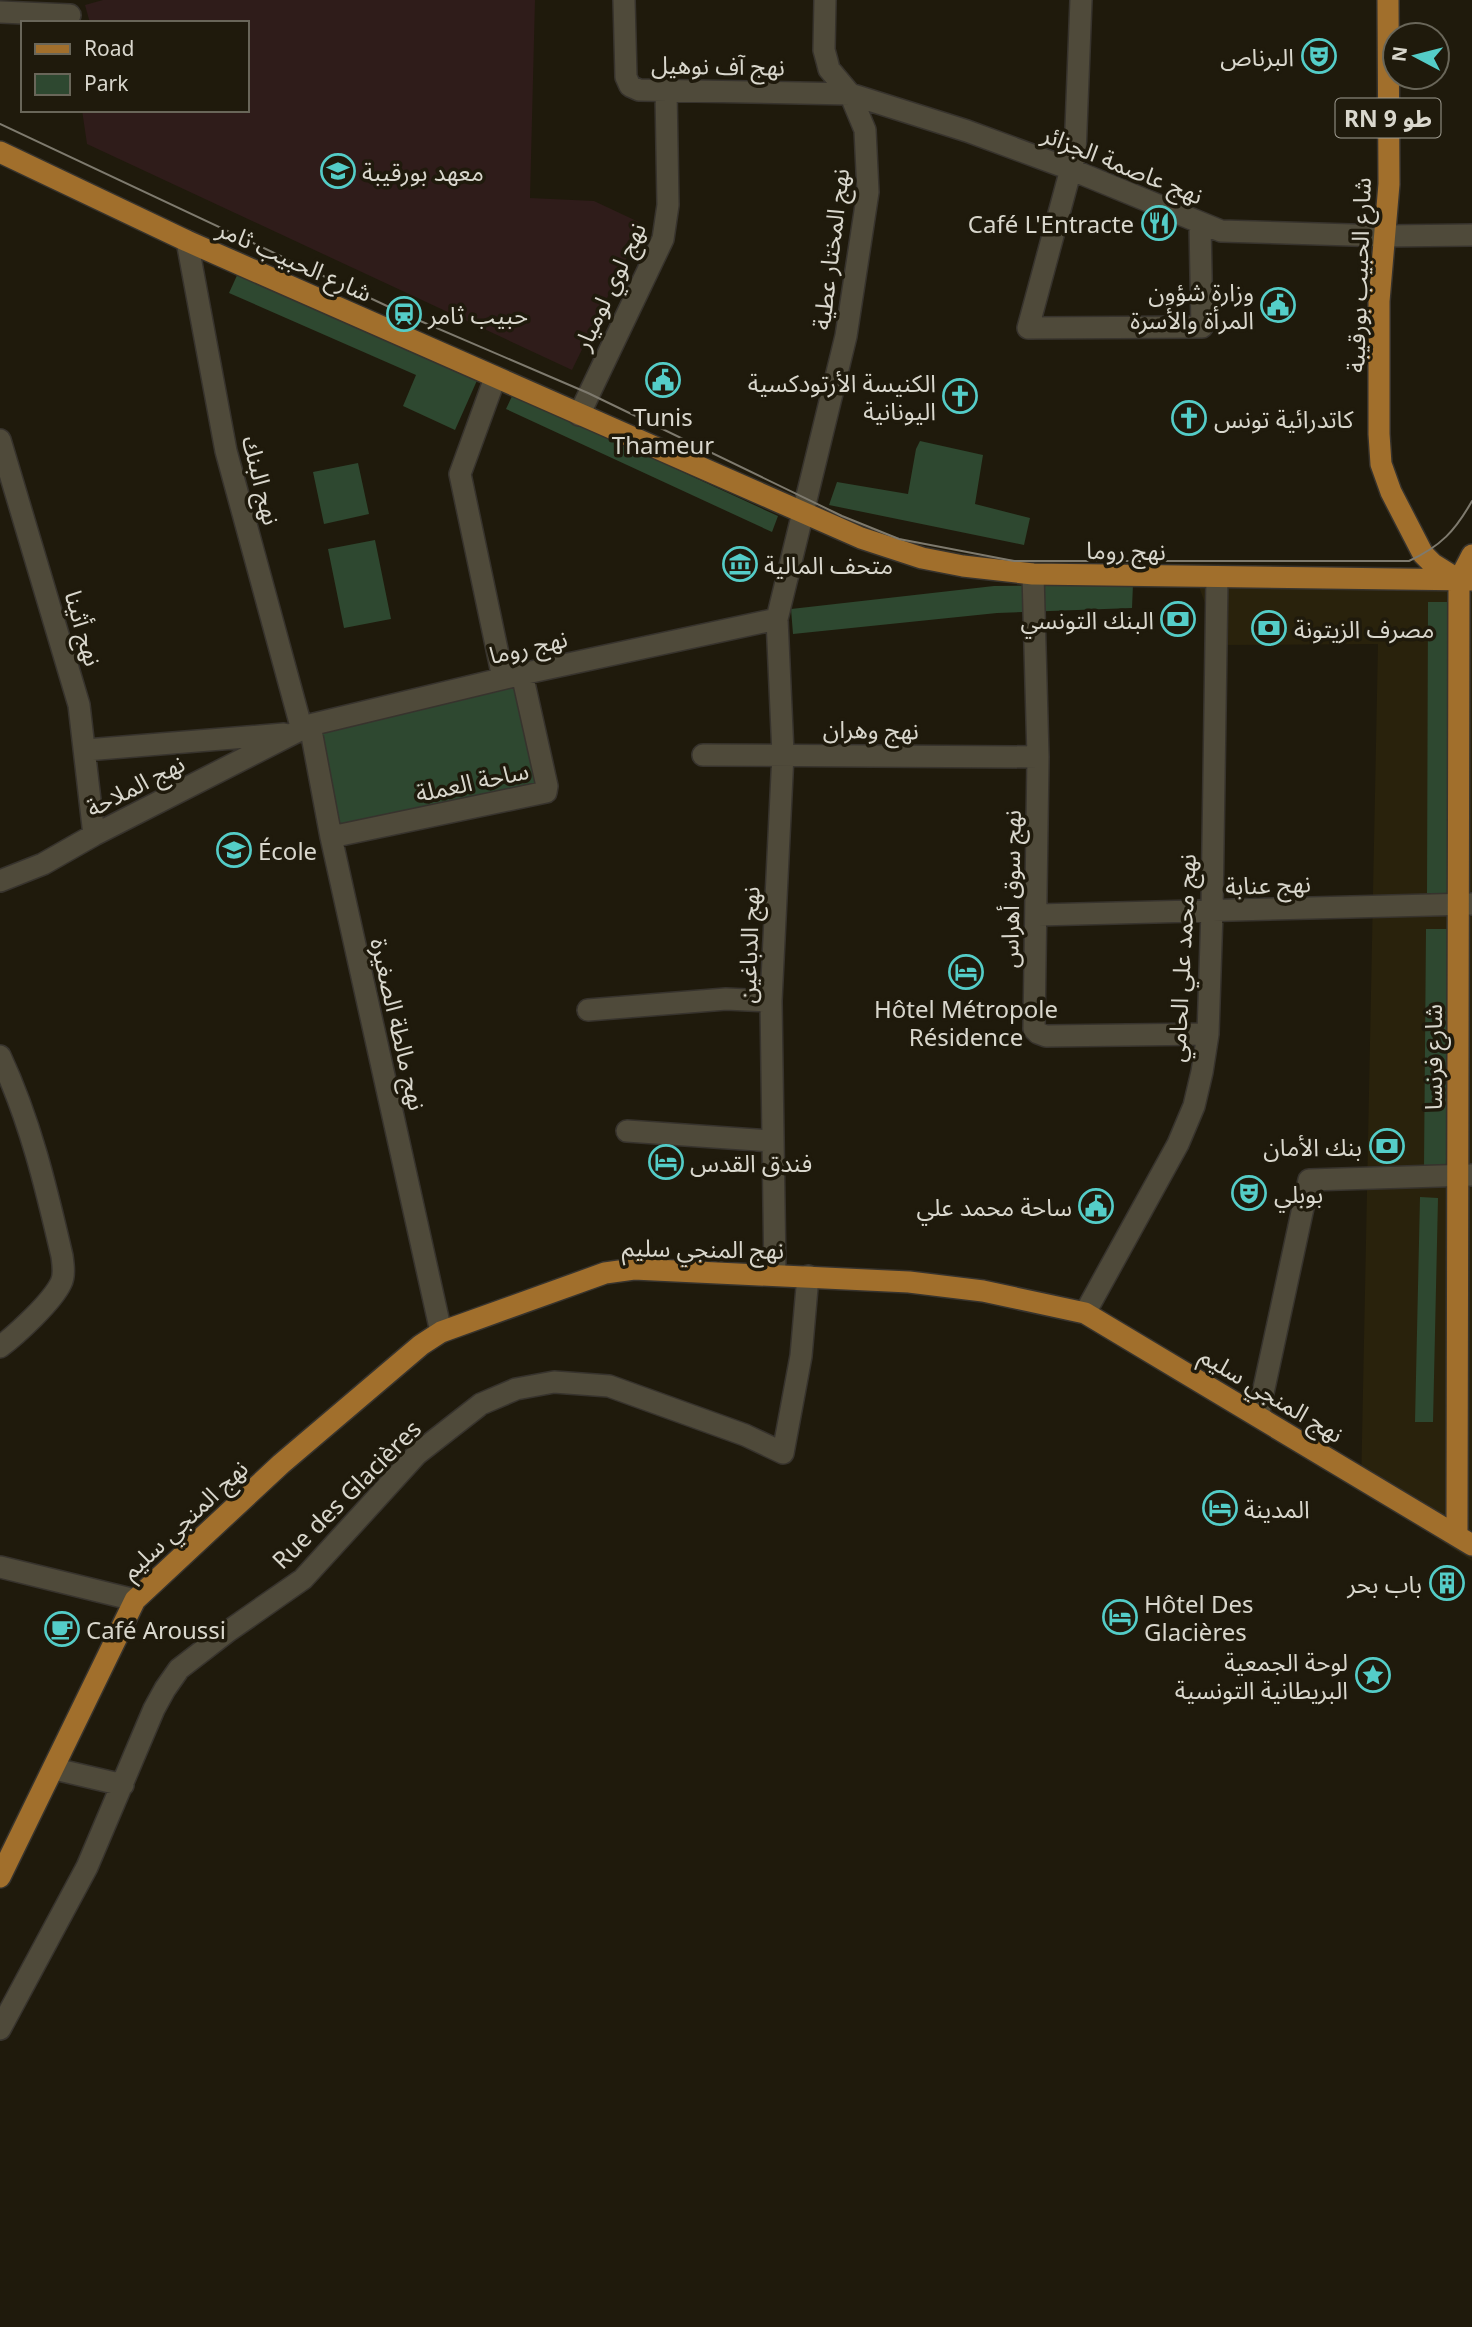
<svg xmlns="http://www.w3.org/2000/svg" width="1472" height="2327" font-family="'Noto Sans','Noto Sans Arabic',sans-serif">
  <rect width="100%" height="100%" fill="#1f1a0c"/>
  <!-- built -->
  <path fill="#29220c" d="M1192,567L1472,568V1561L1361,1489L1378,644L1220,645Z"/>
  <!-- education -->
  <path fill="#2f1c1a" d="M103,0H535L530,198L594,201L643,224L572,370L87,144L82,110H247V23H90L85,5Z"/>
  <!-- green -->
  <path fill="#2e4830" d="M239,271L479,376L455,430L403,406L416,375L229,293Z
    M513,394L778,516L772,532L506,409Z
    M920,441L983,455L975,504L1030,518L1024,545L829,505L837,482L908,494L916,449Z
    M358,463L369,514L324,524L313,472Z
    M375,540L391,619L344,628L328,549Z
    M1133,584L1132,608L997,613L793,634L791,609L994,586Z
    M1428,602H1452L1450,894L1427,893Z
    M516,682L539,788L337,831L314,725Z
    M1426,929H1450L1448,1168H1424Z
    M1420,1197L1438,1198L1433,1422H1415Z"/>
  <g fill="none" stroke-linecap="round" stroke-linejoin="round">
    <!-- minor casing -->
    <g stroke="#37332d" stroke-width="24">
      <path id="minor" d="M624,0L626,77L630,86L639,90L850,94L967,131L1070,169L1221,231L1384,236L1472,235
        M1081,0L1075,154L1028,328L1202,327L1200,223
        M0,12L70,15
        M187,241L226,451L302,730
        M495,378L460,474L503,678
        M579,415L663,239L668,205L666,91
        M0,440L79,705L94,835
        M1033,574L1038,757L1034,1029L1038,1033L1046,1036L1208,1034
        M310,725L331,837L441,1332
        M86,750L284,734
        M703,755L1038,757
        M331,837L546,792L547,786L522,674
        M0,881L43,864L94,835L310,725L522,674L777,619
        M1038,915L1472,904
        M588,1010L726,999L771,1001
        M0,1056C30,1120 46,1187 62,1256C63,1264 65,1275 61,1283C52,1302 17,1334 0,1347
        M627,1131L772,1141
        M775,1274L771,1001L783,754L777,619L846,336L868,192L865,130L850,94L829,69L827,61L824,50L825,0
        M1085,1313L1178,1144L1194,1106L1202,1072L1208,1034L1212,911L1217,577
        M1258,1416L1309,1180L1472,1175
        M0,1567L135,1600
        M55,1769L123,1785
        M0,2029L87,1867L154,1709L165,1689L179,1669L227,1632L303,1579L417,1454L481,1404L516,1389L554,1382L609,1386L745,1435L783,1453L801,1356L808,1276"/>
    </g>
    <!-- major casing -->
    <g stroke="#37332d" stroke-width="24">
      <path id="major" d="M1388,0L1389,184L1379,301V434L1381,464L1391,492L1423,554L1433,564L1457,579
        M0,152L187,241L861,538L922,558L963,566L1033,574L1472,580
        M1457,1534L1459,580L1472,555
        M0,1877L135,1600L281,1464L421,1345L441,1332L605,1273L634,1269L909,1282L983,1291L1085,1313L1472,1545"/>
    </g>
    <!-- minor -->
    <use href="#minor" stroke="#4f4a3a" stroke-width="21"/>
    <!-- major -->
    <use href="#major" stroke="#a16f2c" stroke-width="21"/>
    <!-- tram -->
    <path stroke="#7e7a6e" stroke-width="2" d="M0,124L404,314L588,393L842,516L899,539L1014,561H1409C1441,546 1455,531 1472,501"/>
  </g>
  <!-- icons -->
  <defs>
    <g id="theatre-ring" transform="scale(1.75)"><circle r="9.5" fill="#1f1a0c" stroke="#54cdc8" stroke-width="1.5"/><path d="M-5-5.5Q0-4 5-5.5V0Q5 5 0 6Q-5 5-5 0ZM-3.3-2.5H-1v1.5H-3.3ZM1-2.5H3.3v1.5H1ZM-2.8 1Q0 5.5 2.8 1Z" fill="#54cdc8"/></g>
    <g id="school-ring" transform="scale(1.75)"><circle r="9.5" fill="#1f1a0c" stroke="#54cdc8" stroke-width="1.5"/><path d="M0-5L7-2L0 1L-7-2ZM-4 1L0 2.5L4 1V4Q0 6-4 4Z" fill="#54cdc8"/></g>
    <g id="restaurant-ring" transform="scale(1.75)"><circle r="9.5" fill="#1f1a0c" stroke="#54cdc8" stroke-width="1.5"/><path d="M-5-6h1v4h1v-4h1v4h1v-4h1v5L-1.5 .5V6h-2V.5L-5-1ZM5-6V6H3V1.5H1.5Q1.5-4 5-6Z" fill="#54cdc8"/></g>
    <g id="civic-ring" transform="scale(1.75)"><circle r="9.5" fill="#1f1a0c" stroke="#54cdc8" stroke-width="1.5"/><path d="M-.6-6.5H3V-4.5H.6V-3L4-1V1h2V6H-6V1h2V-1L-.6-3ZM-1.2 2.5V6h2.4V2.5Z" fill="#54cdc8"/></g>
    <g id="station-ring" transform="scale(1.75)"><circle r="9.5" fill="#1f1a0c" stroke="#54cdc8" stroke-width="1.5"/><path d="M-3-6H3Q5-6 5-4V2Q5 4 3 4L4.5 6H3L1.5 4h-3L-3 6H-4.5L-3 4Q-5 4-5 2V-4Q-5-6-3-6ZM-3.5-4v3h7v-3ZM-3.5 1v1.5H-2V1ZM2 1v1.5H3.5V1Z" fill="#54cdc8"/></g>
    <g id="church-ring" transform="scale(1.75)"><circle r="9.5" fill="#1f1a0c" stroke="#54cdc8" stroke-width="1.5"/><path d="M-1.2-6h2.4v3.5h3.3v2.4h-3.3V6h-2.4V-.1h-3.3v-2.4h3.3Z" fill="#54cdc8"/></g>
    <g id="museum-ring" transform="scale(1.75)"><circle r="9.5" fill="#1f1a0c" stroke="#54cdc8" stroke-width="1.5"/><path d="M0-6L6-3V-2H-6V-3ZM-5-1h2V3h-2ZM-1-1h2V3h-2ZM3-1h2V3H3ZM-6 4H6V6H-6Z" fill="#54cdc8"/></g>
    <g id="bank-ring" transform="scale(1.75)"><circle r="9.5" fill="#1f1a0c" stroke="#54cdc8" stroke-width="1.5"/><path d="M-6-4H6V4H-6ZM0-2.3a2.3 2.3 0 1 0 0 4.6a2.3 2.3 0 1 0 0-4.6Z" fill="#54cdc8"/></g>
    <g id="hotel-ring" transform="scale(1.75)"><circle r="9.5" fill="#1f1a0c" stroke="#54cdc8" stroke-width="1.5"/><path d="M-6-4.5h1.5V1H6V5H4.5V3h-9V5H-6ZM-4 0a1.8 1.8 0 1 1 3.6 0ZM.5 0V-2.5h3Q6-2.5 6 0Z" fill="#54cdc8"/></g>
    <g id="building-ring" transform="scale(1.75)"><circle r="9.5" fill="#1f1a0c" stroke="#54cdc8" stroke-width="1.5"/><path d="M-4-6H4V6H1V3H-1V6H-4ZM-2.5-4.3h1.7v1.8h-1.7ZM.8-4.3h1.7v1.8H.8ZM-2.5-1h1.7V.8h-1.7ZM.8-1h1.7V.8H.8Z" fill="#54cdc8"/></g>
    <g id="cafe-ring" transform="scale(1.75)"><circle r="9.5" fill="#1f1a0c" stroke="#54cdc8" stroke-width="1.5"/><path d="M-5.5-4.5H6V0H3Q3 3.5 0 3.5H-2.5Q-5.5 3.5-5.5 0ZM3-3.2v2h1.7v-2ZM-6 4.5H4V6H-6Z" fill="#54cdc8"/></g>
    <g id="sight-ring" transform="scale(1.75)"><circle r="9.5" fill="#1f1a0c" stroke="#54cdc8" stroke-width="1.5"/><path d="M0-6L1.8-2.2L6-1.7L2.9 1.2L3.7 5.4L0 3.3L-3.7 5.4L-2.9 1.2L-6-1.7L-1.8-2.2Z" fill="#54cdc8"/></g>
  </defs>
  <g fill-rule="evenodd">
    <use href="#theatre-ring" x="1319" y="56"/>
    <use href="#school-ring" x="338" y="171"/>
    <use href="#restaurant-ring" x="1159" y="223"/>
    <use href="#civic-ring" x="1278" y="305"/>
    <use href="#station-ring" x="404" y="314"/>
    <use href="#civic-ring" x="663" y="380"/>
    <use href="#church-ring" x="960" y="396"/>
    <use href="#church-ring" x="1189" y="418"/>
    <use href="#museum-ring" x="740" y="564"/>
    <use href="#bank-ring" x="1178" y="619"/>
    <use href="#bank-ring" x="1269" y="628"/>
    <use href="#school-ring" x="234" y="850"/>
    <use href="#hotel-ring" x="966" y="972"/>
    <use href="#bank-ring" x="1387" y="1146"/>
    <use href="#hotel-ring" x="666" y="1162"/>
    <use href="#theatre-ring" x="1249" y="1193"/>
    <use href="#civic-ring" x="1096" y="1206"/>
    <use href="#hotel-ring" x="1220" y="1508"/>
    <use href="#building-ring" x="1447" y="1583"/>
    <use href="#hotel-ring" x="1120" y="1617"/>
    <use href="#cafe-ring" x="62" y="1629"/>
    <use href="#sight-ring" x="1373" y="1675"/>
  </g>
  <g text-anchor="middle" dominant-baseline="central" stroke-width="7" stroke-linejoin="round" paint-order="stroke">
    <!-- shield labels -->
    <rect fill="#1f1a0c" stroke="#a19e93" stroke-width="2" x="1335.5" y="98.5" width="105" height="39" rx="5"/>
    <g font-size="23" font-weight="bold" fill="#d9d7cd">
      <text x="1388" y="118">RN 9 طو</text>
    </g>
    <!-- poi labels -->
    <g font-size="24" fill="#d9d7cd" stroke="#1f1a0c" text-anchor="start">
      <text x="1294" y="56" text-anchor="end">البرناص</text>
      <text x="362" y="171">معهد بورقيبة</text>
      <text x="1134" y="223" text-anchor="end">Café L'Entracte</text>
      <text x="1254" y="291" text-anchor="end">وزارة شؤون<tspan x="1254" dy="28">المرأة والأسرة</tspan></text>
      <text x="428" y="314">حبيب ثامر</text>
      <text x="936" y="382" text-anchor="end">الكنيسة الأرتودكسية<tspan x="936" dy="28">اليونانية</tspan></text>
      <text x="663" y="416" text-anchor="middle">Tunis<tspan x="663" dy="28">Thameur</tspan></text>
      <text x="1214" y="418">كاتدرائية تونس</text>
      <text x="764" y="564">متحف المالية</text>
      <text x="1154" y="619" text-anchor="end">البنك التونسي</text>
      <text x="1294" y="628">مصرف الزيتونة</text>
      <text x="258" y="850">École</text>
      <text x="966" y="1008" text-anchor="middle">Hôtel Métropole<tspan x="966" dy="28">Résidence</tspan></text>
      <text x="1362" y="1146" text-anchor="end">بنك الأمان</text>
      <text x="690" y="1162">فندق القدس</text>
      <text x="1274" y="1193">بوبلي</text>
      <text x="1072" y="1206" text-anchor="end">ساحة محمد علي</text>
      <text x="1244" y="1508">المدينة</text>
      <text x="1422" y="1583" text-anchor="end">باب بحر</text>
      <text x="1144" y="1603">Hôtel Des<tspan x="1144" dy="28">Glacières</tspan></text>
      <text x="86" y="1629">Café Aroussi</text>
      <text x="1348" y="1661" text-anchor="end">لوحة الجمعية<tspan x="1348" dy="28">البريطانية التونسية</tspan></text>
    </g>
    <!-- street labels -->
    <g font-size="24" fill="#d9d7cd" stroke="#1f1a0c">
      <text transform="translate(718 65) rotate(1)">نهج آف نوهيل</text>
      <text transform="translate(1123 164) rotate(22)">نهج عاصمة الجزائر</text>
      <text transform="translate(830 249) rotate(-83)">نهج المختار عطية</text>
      <text transform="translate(295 260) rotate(24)">شارع الحبيب ثامر</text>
      <text transform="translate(1358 275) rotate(-88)">شارع الحبيب بورقيبة</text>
      <text transform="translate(609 286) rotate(-65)">نهج لوي لوميار</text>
      <text transform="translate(262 480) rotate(76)">نهج البنك</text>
      <text transform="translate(1126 550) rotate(1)">نهج روما</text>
      <text transform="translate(84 628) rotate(74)">نهج أثينا</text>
      <text transform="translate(528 646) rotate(-13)">نهج روما</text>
      <text transform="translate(871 729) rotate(1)">نهج وهران</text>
      <text transform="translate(472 781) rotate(-12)">ساحة العملة</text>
      <text transform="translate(135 785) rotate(-27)">نهج الملاحة</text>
      <text transform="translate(1268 884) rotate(-2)">نهج عنابة</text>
      <text transform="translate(1010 889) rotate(-89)">نهج سوق أهراس</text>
      <text transform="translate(748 945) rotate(-88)">نهج الدباغين</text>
      <text transform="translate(1181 958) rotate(-87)">نهج محمد علي الحامي</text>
      <text transform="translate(399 1024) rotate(77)">نهج مالطة الصغيرة</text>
      <text transform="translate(1432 1057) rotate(-90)">شارع فرنسا</text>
      <text transform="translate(703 1248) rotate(1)">نهج المنجي سليم</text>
      <text transform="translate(1272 1394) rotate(31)">نهج المنجي سليم</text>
      <text transform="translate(346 1494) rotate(-45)">Rue des Glacières</text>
      <text transform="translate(184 1519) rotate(-43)">نهج المنجي سليم</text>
    </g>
  </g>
  <!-- legend -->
  <rect x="21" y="21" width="228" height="91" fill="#1f1a0c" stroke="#696659" stroke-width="2"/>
  <rect x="35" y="44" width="35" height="10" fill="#a16f2c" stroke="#696659" stroke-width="2"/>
  <text x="84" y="56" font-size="21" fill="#d9d7cd">Road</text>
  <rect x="35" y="74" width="35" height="21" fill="#2e4830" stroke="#696659" stroke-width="2"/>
  <text x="84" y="91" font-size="21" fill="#d9d7cd">Park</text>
  <!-- north arrow -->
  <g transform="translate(1416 56) rotate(277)"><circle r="33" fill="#1f1a0c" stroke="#696659" stroke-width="2"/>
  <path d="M0-5L12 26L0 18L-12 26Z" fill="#54cdc8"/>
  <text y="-10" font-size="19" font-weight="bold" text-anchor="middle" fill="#d9d7cd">N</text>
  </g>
</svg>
